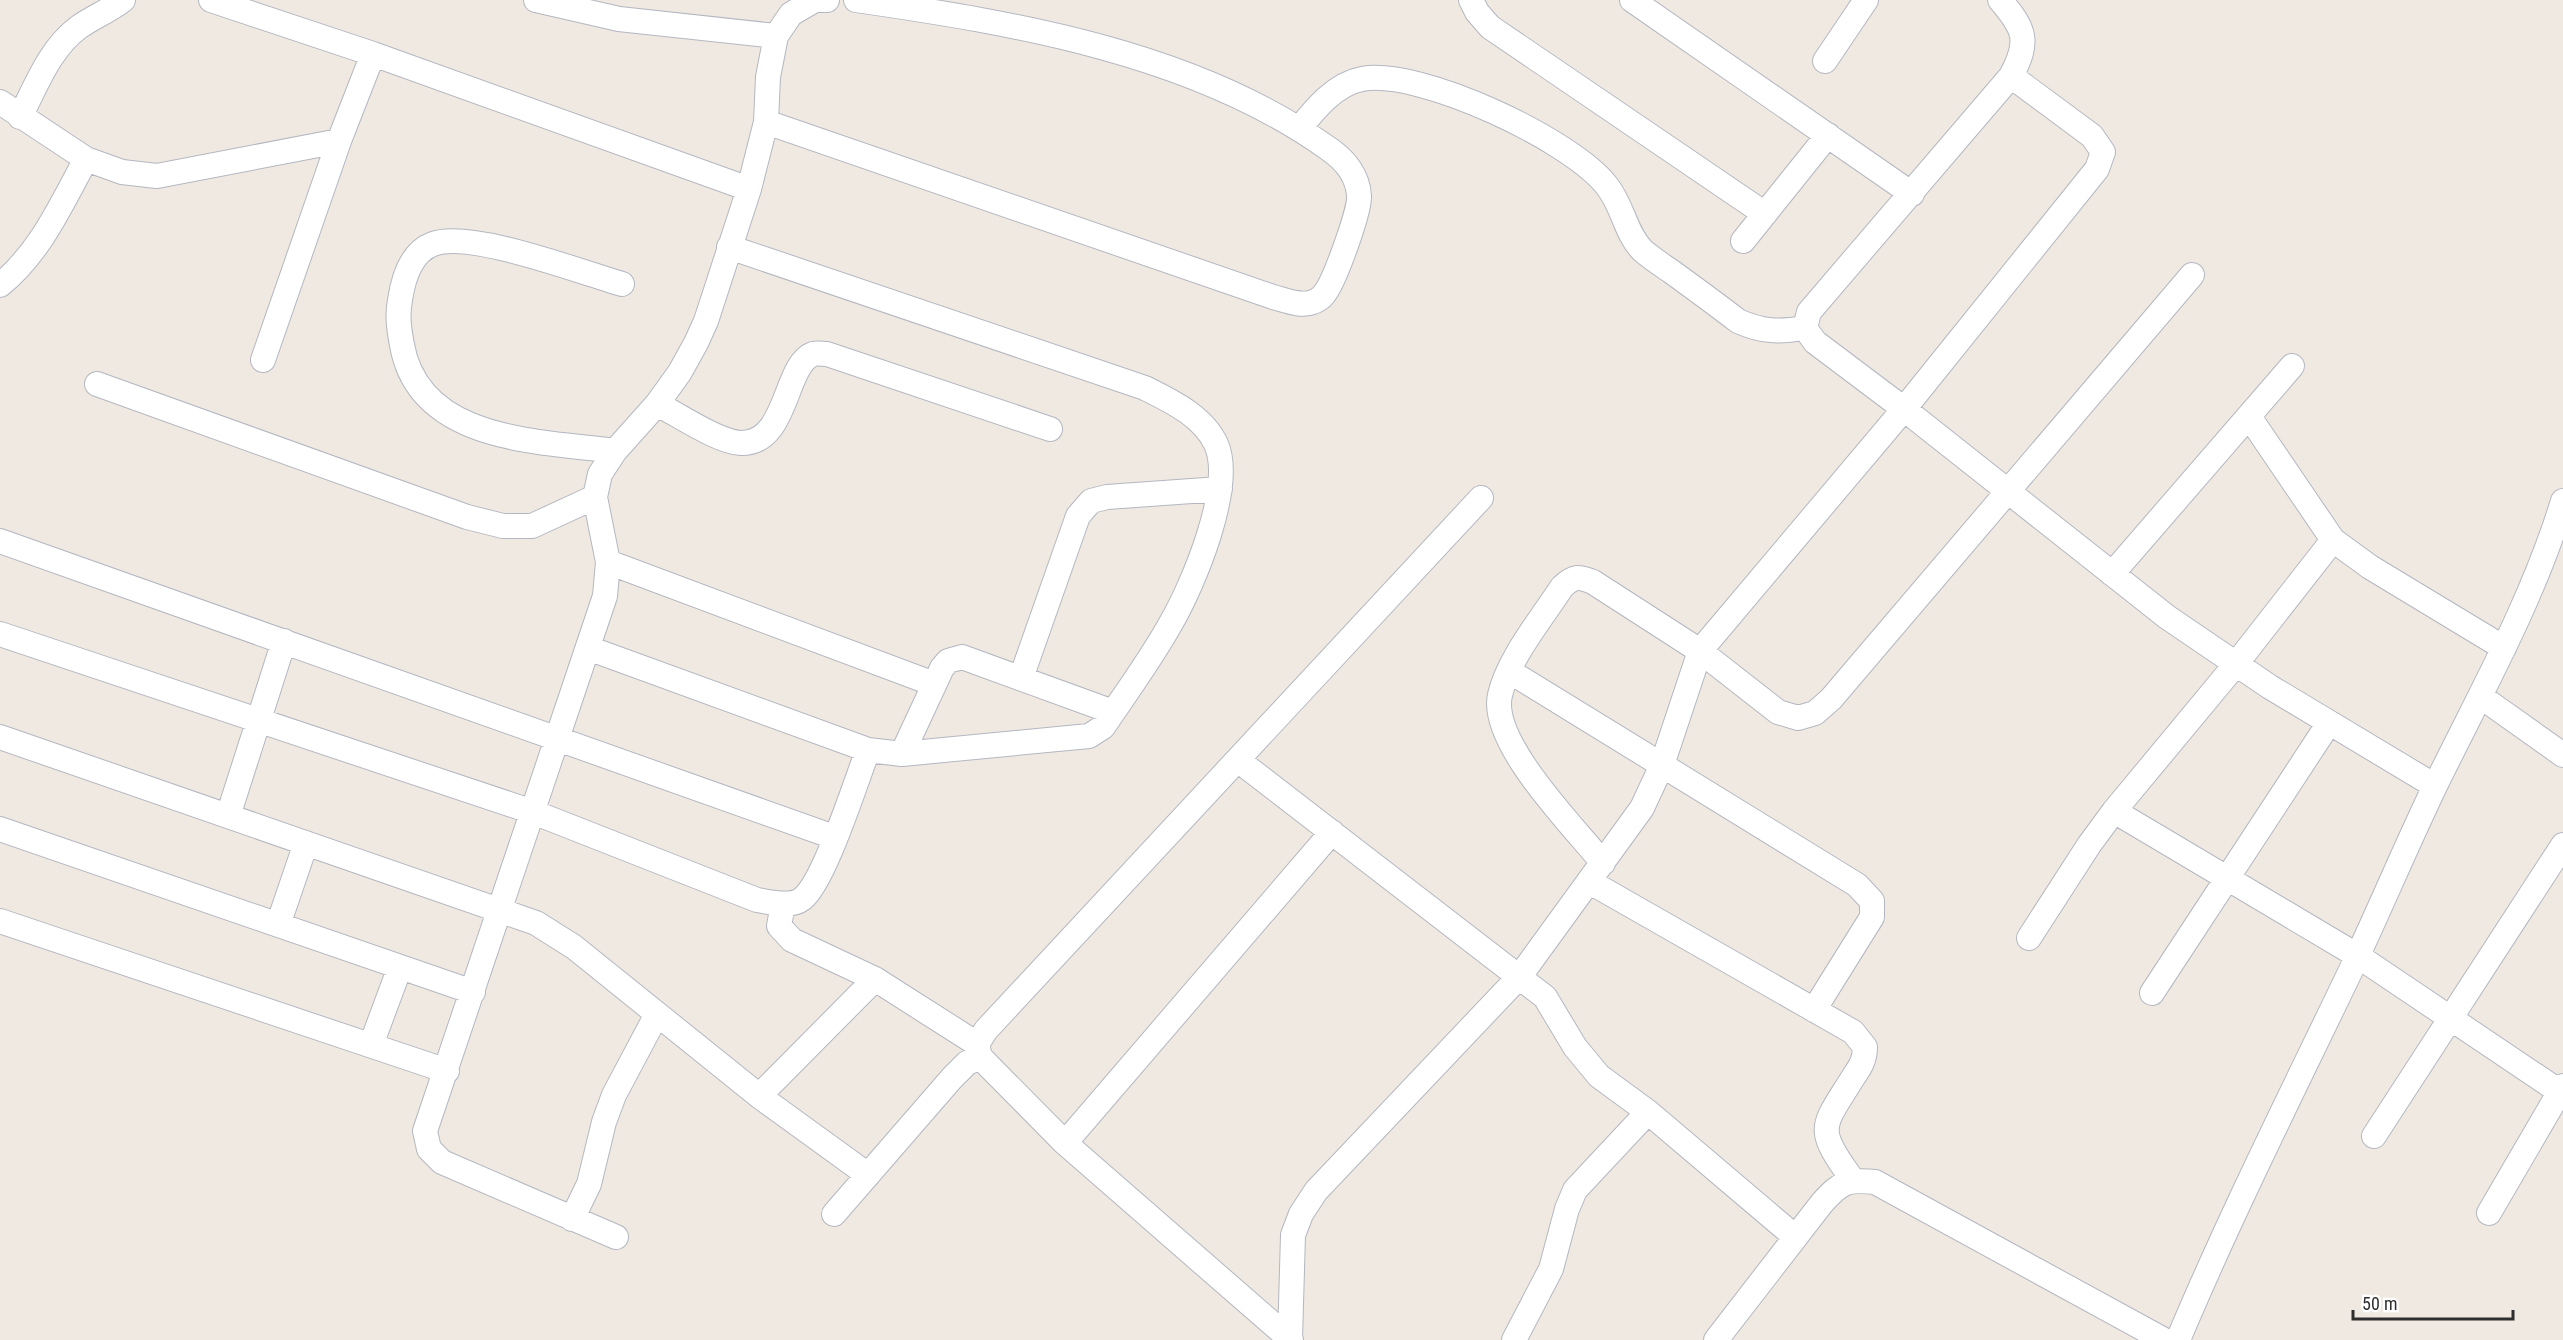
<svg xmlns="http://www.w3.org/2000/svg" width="2563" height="1340" font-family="'Roboto Condensed',sans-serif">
  <rect width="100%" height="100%" fill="#efe9e1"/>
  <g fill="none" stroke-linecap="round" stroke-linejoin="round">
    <!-- minor casing -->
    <g stroke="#b4b7c1" stroke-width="26">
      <path id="minor" d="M211,0L373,54L749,189
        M536,0L619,19L776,36
        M1471,0L1477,12L1490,27L1765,214
        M1632,0L1912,194
        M2000,0C2025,29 2030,41 2011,76L1809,312L1805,328L1815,342L1904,409L2167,617L2270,687L2435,786
        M1825,61L1866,0
        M0,102L86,159L122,172L157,176L339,141
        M20,117C36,86 50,48 79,27C93,17 109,11 123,0
        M766,122L1273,297C1285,300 1301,307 1313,302C1316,301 1323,297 1324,294C1334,283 1360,211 1359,196C1358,176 1345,160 1329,149C1195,53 1015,23 856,0
        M1299,129C1315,109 1335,84 1362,79C1419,68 1572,140 1607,186C1623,206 1625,232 1642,250C1651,258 1662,265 1672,272C1694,288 1716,304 1738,321C1762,332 1779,332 1805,328
        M1743,241L1828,135
        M0,285C40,253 62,203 86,159
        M263,360L339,141L373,54
        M97,384L467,517L503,526H532L595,497
        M657,404C679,415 718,442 741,443C788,444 784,365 813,354C817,353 823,354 827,354L1050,429
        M2250,418L2333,540L2370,567L2504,648
        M615,451C539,441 419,442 402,345C399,329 397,316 400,300C403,280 411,252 433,244C471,230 580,272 622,284
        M0,541L834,837
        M608,562L934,684
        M2112,574L2292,366
        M0,634L533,812L757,900C770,902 790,908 802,899C824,883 856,781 868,750
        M588,648L868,750L902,754L1089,736L1103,727C1126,693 1151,659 1171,623C1193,585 1235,486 1216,444C1203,416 1171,401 1145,388L729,247
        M1509,671L1857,885L1872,901V917L1814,1010
        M1021,678L1078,516L1091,501L1107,497L1220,489
        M2480,696L2563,755
        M0,737L536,923L574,947L759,1096L868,1175
        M902,754L942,668L948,661L962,657L1113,712
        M1239,761L1545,997L1575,1047L1599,1076L1648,1112L1794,1236
        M2114,811L2358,956L2563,1094
        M228,816L284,641
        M0,829L473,992
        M1603,863C1574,827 1489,742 1500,695C1508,659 1542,618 1562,587C1574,576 1578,576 1593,582L1700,651L1778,712L1798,718L1815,713L1831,699L2192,275
        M1590,882L1853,1032L1865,1047C1865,1059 1861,1066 1854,1076C1821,1129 1815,1127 1852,1179
        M783,904L779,926L792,940L875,979L977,1044
        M0,921L447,1071
        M278,925L306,843
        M2029,938L2089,845L2114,811L2236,664L2333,540
        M2152,993L2329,723
        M371,1045L400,967
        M759,1096L875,979
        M2374,1136L2563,845
        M1065,1143L1332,832
        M2489,1213L2563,1086
        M834,1214L952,1078L967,1063L980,1057
        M572,1219L589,1184L604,1122L614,1095L657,1014
        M616,1237L442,1162L429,1149L425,1131L605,596L608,562L595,497L600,474L615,451L657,404L680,372L696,343L706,321L749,189L766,122L768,77L776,36L791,14L815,0H827
        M1290,1339L1293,1235L1301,1214L1316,1191L1520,976L1642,808L1662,765L1700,651L1904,409L2097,169L2103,152L2092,136L2011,76
        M1291,1340L1065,1143L980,1057L977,1044L986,1030L1481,498
        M1514,1340L1551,1269L1567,1209L1575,1190L1648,1112
        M1716,1340L1822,1203C1841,1182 1847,1179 1875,1182L2164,1340
        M2178,1340C2231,1214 2292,1093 2351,970C2380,909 2406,846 2436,784C2481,692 2533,600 2563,501"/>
    </g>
    <!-- minor -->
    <use href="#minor" stroke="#fff" stroke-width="24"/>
  </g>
  <!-- scale -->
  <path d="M2353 1310v9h160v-9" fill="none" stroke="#2e2e2e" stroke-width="3"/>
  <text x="2362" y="1310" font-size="18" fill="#2e2e2e" stroke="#ffffff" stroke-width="4.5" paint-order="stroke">50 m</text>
</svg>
